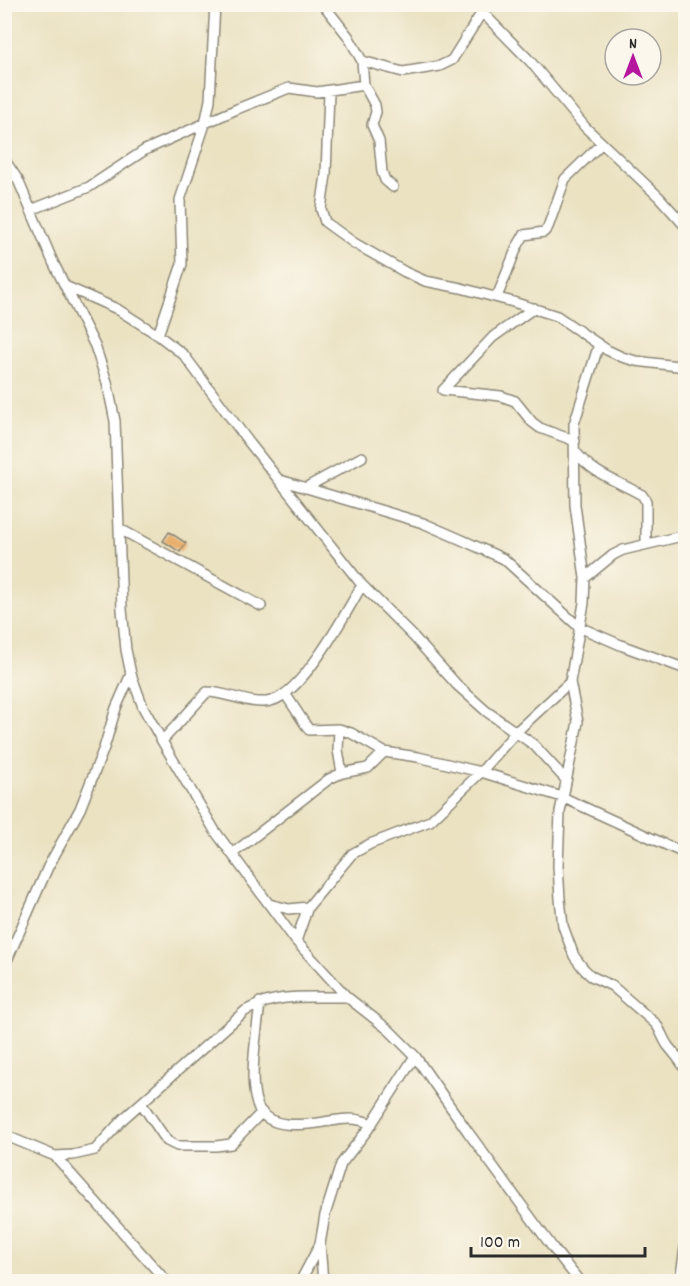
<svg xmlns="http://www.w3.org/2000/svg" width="690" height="1286" font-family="Dekko,sans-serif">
  <rect width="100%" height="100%" fill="#fbf7ec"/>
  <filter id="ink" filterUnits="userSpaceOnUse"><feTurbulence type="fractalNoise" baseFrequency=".0167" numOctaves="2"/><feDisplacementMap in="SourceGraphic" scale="12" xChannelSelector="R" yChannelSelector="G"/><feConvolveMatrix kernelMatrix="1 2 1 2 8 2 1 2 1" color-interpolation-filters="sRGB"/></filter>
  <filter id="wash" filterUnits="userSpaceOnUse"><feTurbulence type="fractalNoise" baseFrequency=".008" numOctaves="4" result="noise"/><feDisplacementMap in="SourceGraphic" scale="24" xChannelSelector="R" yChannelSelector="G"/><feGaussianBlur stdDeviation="1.35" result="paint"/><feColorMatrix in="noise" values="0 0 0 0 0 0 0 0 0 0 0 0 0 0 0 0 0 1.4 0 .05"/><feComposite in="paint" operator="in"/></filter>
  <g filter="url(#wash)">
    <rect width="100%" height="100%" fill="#ebe2c2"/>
    <g id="blocks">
      <!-- building -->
      <path fill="#e9b06d" d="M169,532L186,543L180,552L163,541Z"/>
    </g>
  </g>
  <g filter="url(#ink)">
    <use href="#blocks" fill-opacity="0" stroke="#8b8676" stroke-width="1.5"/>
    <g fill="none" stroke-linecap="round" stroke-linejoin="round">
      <!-- street casing -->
      <g stroke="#8b8676" stroke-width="12">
        <path id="street" d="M323,4L348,36L362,61L364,85L375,105L376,112L372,125L379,141L382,172L385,180L393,187
          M472,4L482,12L530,61L585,127L659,197L686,227
          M362,61L403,72L440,66L452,60L482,12
          M329,92L326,175L321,209L325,222L354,243L405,272L425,281L461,288L513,302L557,316L607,350L622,357L636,361L686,367
          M4,159L18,180L53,262L95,346L107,382L115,421L122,609L126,650L131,674L143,707L162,741L215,831L296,941L347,997L389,1030L415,1056L468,1132L553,1248L580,1282
          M31,210L89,187L145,150L237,109L289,88L317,92L364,85
          M65,286L117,309L158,335L184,355L248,441L362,585L413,636L457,685L486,711L534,745L566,780
          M497,297L517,247L524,235L544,232L548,227L565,179L602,143
          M534,308L493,337L443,390L501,396L515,401L532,422L540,428L575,441
          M158,335L182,264L180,200L205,124L210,100L215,4
          M599,344L574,424L575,505L585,578L584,603L570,682L578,722L560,812L558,866L560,899L563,926L574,956L583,968L591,976L612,986L656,1024C661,1031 663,1039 668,1046C676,1056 680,1059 686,1071
          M575,451C592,474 618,481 642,495L646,501V544
          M280,480L423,523L462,540L504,559L579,627L623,646L686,669
          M305,488L362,457
          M120,529L261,606
          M585,578L613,555L623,550L686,535
          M286,695L309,730L339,729L351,733L384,752L418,757L481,772L562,797L686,854
          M339,729L338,750L342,773
          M162,741L207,692C227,692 251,706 271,701C303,693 346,613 362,585
          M232,854L329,779L342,773L368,768L384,752
          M269,904L289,909L308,907
          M296,941L308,907L352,854L370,844L430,821L481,772L516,732L570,682
          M4,967L48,867L80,809L104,748L116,708L131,674
          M260,1002C258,1029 245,1089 261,1112C273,1128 300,1125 318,1123C338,1120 353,1115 372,1124
          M141,1103L167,1141L177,1146H216L231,1144L262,1112
          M4,1135L55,1156L73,1155L95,1150L123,1119L245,1011C278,992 310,998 347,997
          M55,1156L167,1282
          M300,1282L320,1244
          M323,1282L320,1244L325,1215L341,1164L369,1128L415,1056
          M680,1282L686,1241"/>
      </g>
      <!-- street -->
      <use href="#street" stroke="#fff" stroke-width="9"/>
    </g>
  </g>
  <!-- margin -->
  <rect width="690" height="1286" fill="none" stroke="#fbf7ec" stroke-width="24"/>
  <!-- north arrow -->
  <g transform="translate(633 57)"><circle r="28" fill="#fbf7ec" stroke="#a8a59f" stroke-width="1.5"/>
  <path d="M0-4.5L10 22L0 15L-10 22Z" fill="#b5179e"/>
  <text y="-9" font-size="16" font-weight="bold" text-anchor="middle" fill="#2b2b2b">N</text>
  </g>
  <!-- scale -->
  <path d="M471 1247v9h174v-9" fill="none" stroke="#2b2b2b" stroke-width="3"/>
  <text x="480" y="1247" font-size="18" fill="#2b2b2b" stroke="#fbf7ec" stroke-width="4.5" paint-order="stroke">100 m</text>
</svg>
